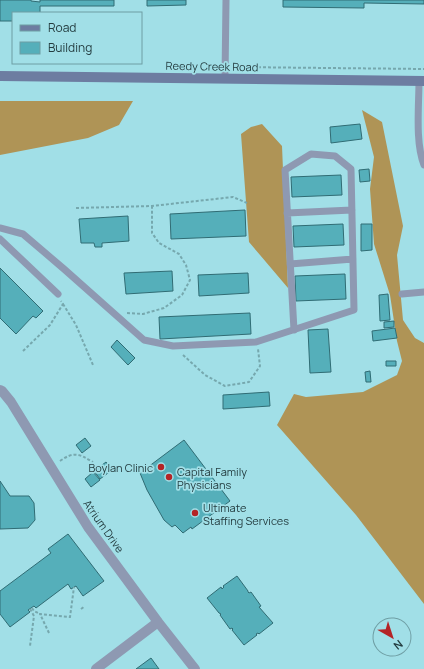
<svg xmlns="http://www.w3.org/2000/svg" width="424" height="669" font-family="Manrope,sans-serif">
  <rect width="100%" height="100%" fill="#a1dfe7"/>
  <!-- forest -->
  <path fill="#af9456" d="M0,101H133L119,125L88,138L0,155Z
    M362,110L382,122L403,226L397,255L403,320L415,338L424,343V604L356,515L277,425L294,394L306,397L363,392L397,375L402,361L397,341L390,295L374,244L370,189L374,157Z
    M262,124L282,146L288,288L249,242L241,134L251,127Z"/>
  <!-- building -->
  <path fill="#55afba" stroke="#306c74" d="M0,0H31V1L40,2V0H114V6H40V13H13V21H0Z
    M147,0H186V5L147,6Z
    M283,0H424V4L364,3V8L283,7Z
    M360,124L362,139L331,143L330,127Z
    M369,169L370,181L360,182L359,170Z
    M341,175L342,195L292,197L291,177Z
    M245,210L246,236L171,239L170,214Z
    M128,216L129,241L102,243V247H95L94,243H81L79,219Z
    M343,224L344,245L294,247L293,226Z
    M361,224H372V250L361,251Z
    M0,268L43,311L36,318L33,316L16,334L0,318Z
    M172,271L173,291L126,294L124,273Z
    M248,273L249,293L199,296L198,275Z
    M345,274L346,299L296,301L295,276Z
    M388,294L390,320L380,321L379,295Z
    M250,313L251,334L160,339L159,317Z
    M394,321V327L384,328V322Z
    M395,328L397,338L373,341L372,331Z
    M328,329L331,372L310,373L308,330Z
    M117,340L135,358L128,365L111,347Z
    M386,361H396V366H386Z
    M370,371L371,382H366L365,372Z
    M269,392L270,406L223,409V395Z
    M85,438L91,446L82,453L76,445Z
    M184,440L230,501L192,529L191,527L183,533L175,525L172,527L164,520L147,490L140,473Z
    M106,462L112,470L100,479L94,471Z
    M93,472L100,480L91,487L85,479Z
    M0,481L10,496H29L34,503L35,520L28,528L0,529Z
    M68,534L104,581L83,596L76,586L71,589L68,584L36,608L34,606L28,610L30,612L10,627L0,614V591L51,553L48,549Z
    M237,576L248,591V592L249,593L251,592L261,606L259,607L273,623L259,634L258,633L256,634L257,635L244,645L232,630L233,629L232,628L230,629L220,615L221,614L219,613L207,598L221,587L222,589L224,587L223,586Z
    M151,658L159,669H136Z"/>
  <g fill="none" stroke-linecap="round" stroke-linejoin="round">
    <!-- path -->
    <path stroke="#76a8ae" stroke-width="2" stroke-dasharray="3 2" stroke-linecap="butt" d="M233,67L424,69
      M76,208L152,206L233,197L247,203
      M63,304L76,325L93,365
      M127,313L143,314L164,308L182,295L190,280L186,265L179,254L159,243L152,233V206
      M23,351L50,325L63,304L61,301
      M183,355L205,375L225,386L249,382L260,366L258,349
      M60,461C74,451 79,454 93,462
      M32,608L34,611L40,614
      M30,609L34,616L30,646
      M81,609L85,606
      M49,633L40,614L70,617L74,587"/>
    <!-- service -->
    <path stroke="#8e99b2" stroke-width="7" d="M225,78L226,0
      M419,81C419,106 415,142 424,165
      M287,213L352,210
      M0,228L23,234L64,269L144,340L173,346L256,342L354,310L351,169L335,156L311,154L285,170L294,330
      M0,239L58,294
      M290,264L353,259
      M402,294L424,292"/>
    <!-- minor -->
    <path stroke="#8e99b2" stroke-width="10" d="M0,390L2,391L11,402L88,527L158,622L195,669
      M96,669L158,622"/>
    <!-- secondary -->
    <path stroke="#6d7da1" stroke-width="10" d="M0,76L424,81"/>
  </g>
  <!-- markers -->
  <g fill="#b42426" stroke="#a1dfe7" stroke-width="1.5">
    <circle cx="161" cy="467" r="4"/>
    <circle cx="169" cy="477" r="4"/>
    <circle cx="195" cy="513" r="4"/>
  </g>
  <g text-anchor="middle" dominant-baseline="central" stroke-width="3.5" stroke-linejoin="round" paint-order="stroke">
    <!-- street labels -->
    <g font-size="11" fill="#243d40" stroke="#a1dfe7">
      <text transform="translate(212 66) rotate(1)">Reedy Creek Road</text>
      <text transform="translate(104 526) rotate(55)">Atrium Drive</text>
    </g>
    <!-- poi labels -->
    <g font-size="11" fill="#243d40" stroke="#a1dfe7" text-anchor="start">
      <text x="153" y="467" text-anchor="end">Boylan Clinic</text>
      <text x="177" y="471">Capital Family<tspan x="177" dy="13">Physicians</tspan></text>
      <text x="203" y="507">Ultimate<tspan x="203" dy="13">Staffing Services</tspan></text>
    </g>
  </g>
  <!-- legend -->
  <rect x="12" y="12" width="130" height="52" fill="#a1dfe7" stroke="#6f9ea4"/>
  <rect x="20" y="25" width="20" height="6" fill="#6d7da1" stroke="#6f9ea4"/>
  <text x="48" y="32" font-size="12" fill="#243d40">Road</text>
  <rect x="20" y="42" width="20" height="12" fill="#55afba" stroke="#6f9ea4"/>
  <text x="48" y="52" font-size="12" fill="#243d40">Building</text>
  <!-- north arrow -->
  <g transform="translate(392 637) rotate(141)"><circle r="19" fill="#a1dfe7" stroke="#6f9ea4"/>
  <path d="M0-3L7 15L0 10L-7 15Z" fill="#b42426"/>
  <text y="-6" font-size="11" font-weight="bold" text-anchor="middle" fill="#243d40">N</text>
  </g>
</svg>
